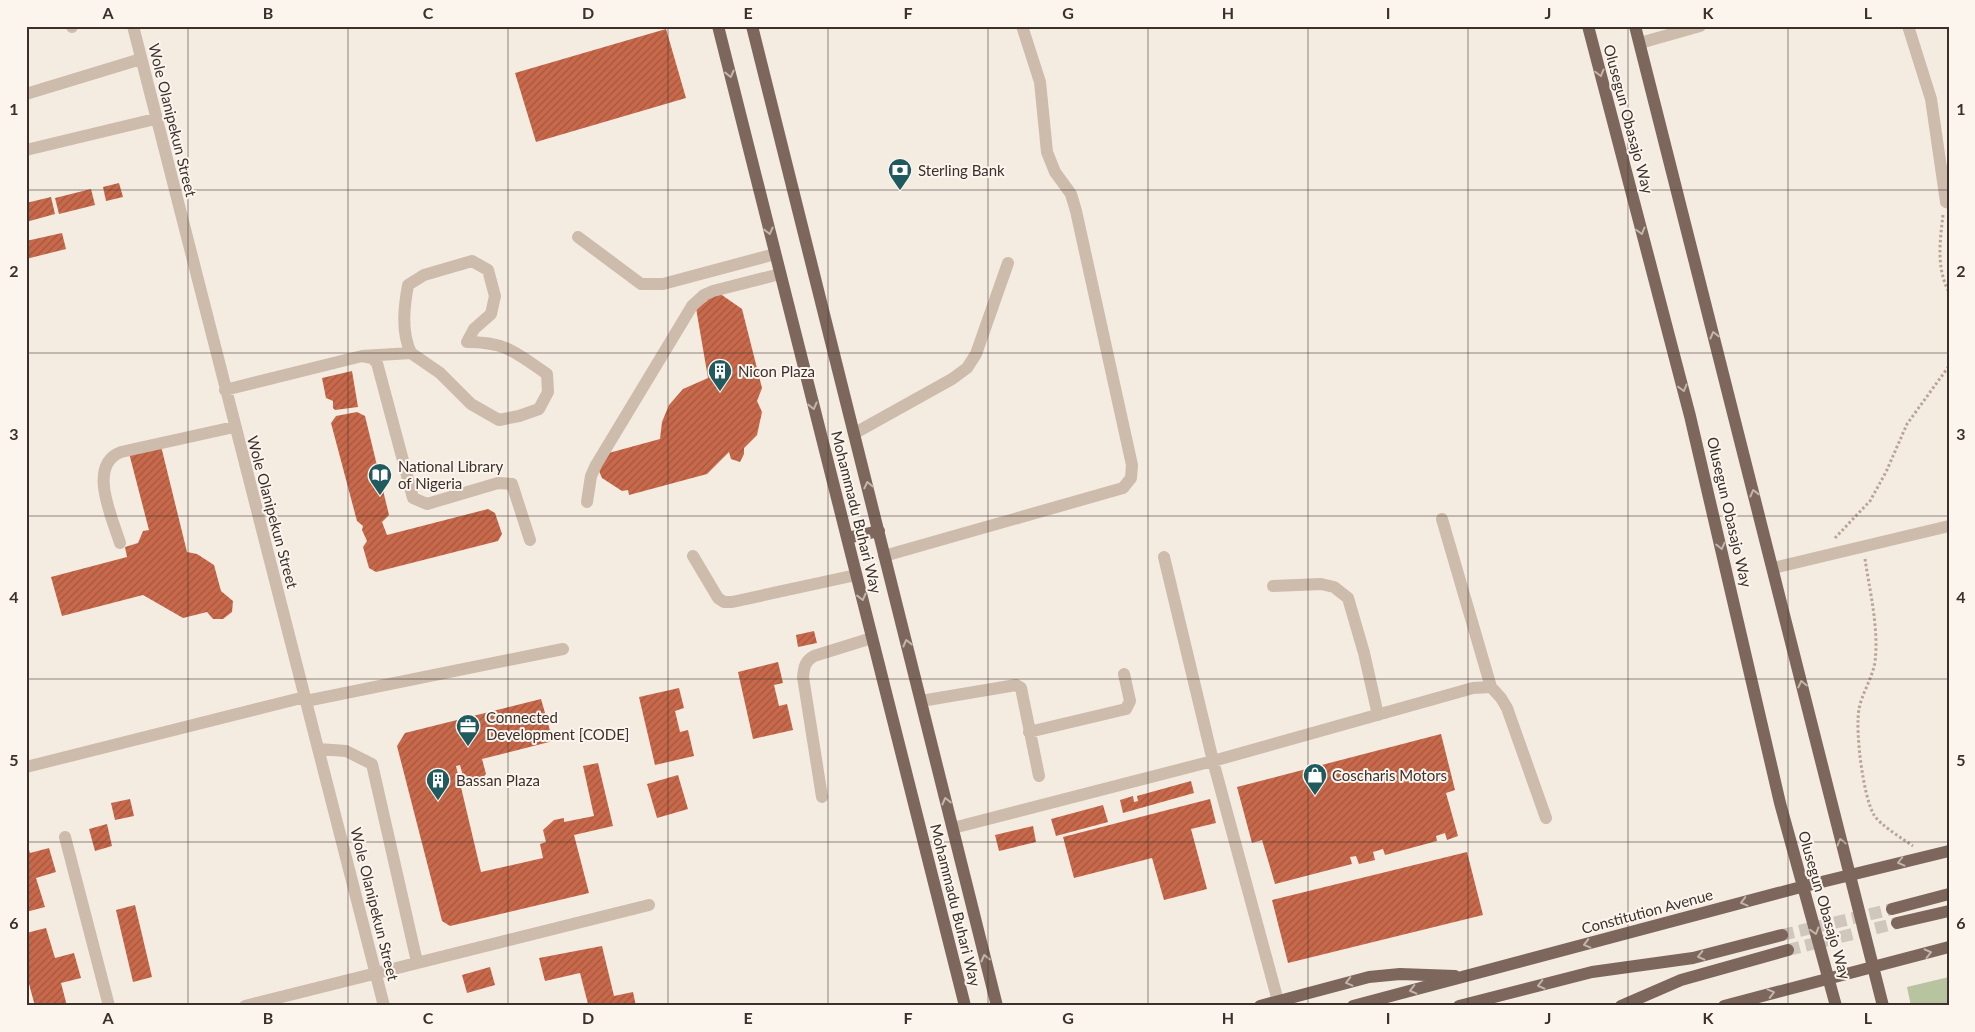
<svg xmlns="http://www.w3.org/2000/svg" width="1975" height="1032" font-family="Lato,sans-serif">
  <defs>
    <pattern id="building-hatch" width="6" height="6" patternUnits="userSpaceOnUse" patternTransform="scale(1.25)"><rect width="6" height="6" fill="#c8694b"/><path d="M-1 1l2-2M0 6l6-6M5 7l2-2" fill="none" stroke="#a4573f"/></pattern>
  </defs>
  <rect width="100%" height="100%" fill="#f4ebe1"/>
  <!-- green -->
  <path fill="#b8c4a0" d="M1949,977V1006H1911L1907,987Z"/>
  <!-- building -->
  <path fill="url(#building-hatch)" d="M666,29L686,98L536,142L515,73Z
    M119,183L123,197L106,201L103,187Z
    M91,189L95,205L59,214L55,198Z
    M51,197L55,214L26,222V203Z
    M62,233L66,249L26,259V241Z
    M719,293L742,309L762,388L757,401L762,412L757,435L744,448V454L740,462L731,459L729,452L707,474L629,495L628,490L622,491L602,478L599,471L605,454L660,439L662,422L669,405L683,389L708,378L696,308L707,301L710,295Z
    M352,371L358,407L335,410L333,408V401L326,398L322,378Z
    M357,412L365,416L389,515L382,522L387,535L488,509L495,513L502,534L498,541L376,572L369,568L363,547L367,541L362,530L363,526L357,521L331,423L336,416Z
    M161,446L187,552L197,554L214,565L221,591L233,601L232,612L223,619H213L207,612L183,618L143,595L62,616L51,577L127,557L125,547L138,543L143,531L149,530L129,453Z
    M814,631L817,643L798,647L796,635Z
    M778,662L783,683L774,685L779,706L787,704L793,730L753,739L738,672Z
    M679,688L684,708L675,711L680,732L688,730L694,756L655,765L639,697Z
    M541,699L553,741L482,759L486,774L480,780L465,783L460,765L456,766L481,872L543,858L540,844L546,842L543,830L554,820L564,818V822L594,816L583,766L598,763L613,826L574,835L589,893L450,926L442,921L397,746L405,733Z
    M1441,734L1455,790L1446,793L1458,836L1447,840L1445,833L1436,836L1437,841L1385,855L1383,849L1373,852L1375,860L1359,864L1356,856L1350,857L1352,864L1275,884L1262,840L1252,843L1237,787Z
    M678,775L688,809L657,818L647,784Z
    M1191,781L1194,793L1123,813L1120,800L1133,796L1134,802L1138,801L1137,796Z
    M130,799L134,816L115,820L111,803Z
    M1210,799L1216,823L1191,829L1207,889L1164,900L1152,858L1074,878L1063,837Z
    M1103,805L1108,822L1056,836L1051,819Z
    M107,824L112,846L95,851L89,829Z
    M1033,826L1036,842L999,851L995,835Z
    M26,840L30,853L49,848L56,872L36,878L45,907L26,912Z
    M1467,852L1483,915L1288,963L1272,900Z
    M135,905L152,977L133,982L116,910Z
    M46,928L55,958L74,953L81,978L61,983L67,1006H35L26,973V933Z
    M602,946L614,996L633,992L636,1006H583L588,1004L580,973L545,981L539,958Z
    M490,967L495,985L467,993L462,975Z"/>
  <g fill="none" stroke-linecap="round" stroke-linejoin="round">
    <!-- major-tunnel -->
    <path stroke="#cfc6bd" stroke-width="12" stroke-dasharray="12 6" stroke-linecap="butt" d="M1782,935L1892,909
      M1788,950L1897,923"/>
    <!-- path -->
    <path stroke="#b9a596" stroke-width="3" stroke-dasharray="2.5 2.5" stroke-linecap="butt" d="M1943,215C1940,241 1936,268 1949,292
      M1835,538L1870,501L1886,472L1907,424L1949,366
      M1865,559C1870,592 1879,629 1875,662C1872,679 1862,693 1859,709C1855,731 1863,796 1874,815C1880,825 1903,839 1913,846"/>
    <!-- minor -->
    <path stroke="#cdbbac" stroke-width="12" d="M72,26V27
      M133,26L384,1006
      M1908,26L1931,99L1946,202L1949,203
      M1640,43L1700,26
      M26,94L141,59
      M26,150L155,119
      M578,237L641,284H663L775,254
      M362,356L411,353C401,332 404,307 408,285L424,275L472,261L488,270L495,296L491,314L474,329L467,342C507,342 516,353 547,374L548,392L539,409L519,416L499,420L471,404L440,373L411,353
      M225,390L362,356L372,358L377,363L413,498L427,504L498,483L512,484L530,540
      M855,433L952,379L967,368L976,354L1008,263
      M587,502L591,476L596,465L692,306L704,295L713,291L780,274
      M1442,519L1491,687
      M120,543C112,517 87,465 121,452L234,427
      M693,556L718,598L724,602H732L856,575
      M884,556L1123,488L1131,478L1132,465L1076,211L1071,194L1055,172L1047,152L1040,82L1022,26
      M1164,557L1213,761L1473,688L1491,687L1501,698L1507,708L1546,818
      M1773,568L1949,526
      M1273,586L1321,584L1334,587L1348,598L1364,653L1378,715
      M306,701L563,649
      M921,701L1016,685L1021,688L1039,776
      M1029,732L1126,709L1130,701L1124,674
      M318,749L346,751L372,764L417,962
      M26,767L305,697
      M822,797L803,677C804,667 805,661 814,656L872,638
      M953,828L1213,761L1278,1001
      M65,837L109,1006
      M245,1006L649,905"/>
    <!-- major -->
    <path stroke="#7d675c" stroke-width="12" d="M718,26L965,1006
      M752,26L997,1006
      M1588,26L1690,416L1780,803L1836,1006
      M1635,26L1883,1006
      M847,538L879,531
      M1892,909L1949,894
      M1897,923L1949,911
      M1260,1006L1369,977L1400,974L1455,976
      M1353,1006L1801,887L1949,851
      M1459,1006L1592,972L1693,958L1782,935
      M1621,1006L1681,980L1788,950
      M1724,1006L1949,947"/>
  </g>
  <!-- one-way arrows -->
  <defs><path id="oneway-chevron" d="M-2-3.5L2.5 0L-2 3.5" fill="none" stroke-width="1.6" stroke-linecap="round" stroke-linejoin="round" transform="scale(1.25)"/></defs>
  <g stroke="#c2b5ac">
    <use href="#oneway-chevron" transform="translate(1600 73) rotate(75)"/>
    <use href="#oneway-chevron" transform="translate(730 74) rotate(76)"/>
    <use href="#oneway-chevron" transform="translate(769 231) rotate(76)"/>
    <use href="#oneway-chevron" transform="translate(1641 231) rotate(75)"/>
    <use href="#oneway-chevron" transform="translate(1714 335) rotate(-104)"/>
    <use href="#oneway-chevron" transform="translate(1683 388) rotate(75)"/>
    <use href="#oneway-chevron" transform="translate(813 406) rotate(76)"/>
    <use href="#oneway-chevron" transform="translate(868 485) rotate(-103)"/>
    <use href="#oneway-chevron" transform="translate(1754 493) rotate(-104)"/>
    <use href="#oneway-chevron" transform="translate(1721 546) rotate(77)"/>
    <use href="#oneway-chevron" transform="translate(862 597) rotate(76)"/>
    <use href="#oneway-chevron" transform="translate(907 643) rotate(-104)"/>
    <use href="#oneway-chevron" transform="translate(1802 684) rotate(-103)"/>
    <use href="#oneway-chevron" transform="translate(946 801) rotate(-104)"/>
    <use href="#oneway-chevron" transform="translate(1841 842) rotate(-104)"/>
    <use href="#oneway-chevron" transform="translate(1901 862) rotate(166)"/>
    <use href="#oneway-chevron" transform="translate(1744 902) rotate(165)"/>
    <use href="#oneway-chevron" transform="translate(1815 931) rotate(73)"/>
    <use href="#oneway-chevron" transform="translate(1587 944) rotate(165)"/>
    <use href="#oneway-chevron" transform="translate(1928 953) rotate(-14)"/>
    <use href="#oneway-chevron" transform="translate(1701 956) rotate(166)"/>
    <use href="#oneway-chevron" transform="translate(985 958) rotate(-104)"/>
    <use href="#oneway-chevron" transform="translate(1349 982) rotate(165)"/>
    <use href="#oneway-chevron" transform="translate(1541 985) rotate(166)"/>
    <use href="#oneway-chevron" transform="translate(1413 990) rotate(166)"/>
    <use href="#oneway-chevron" transform="translate(1771 993) rotate(-15)"/>
  </g>
  <!-- grid -->
  <path fill="none" stroke="#3b302b" stroke-width="1" stroke-opacity="0.55" d="M188,26V1006M348,26V1006M508,26V1006M668,26V1006M828,26V1006M988,26V1006M1148,26V1006M1308,26V1006M1468,26V1006M1628,26V1006M1788,26V1006M26,190H1949M26,353H1949M26,516H1949M26,679H1949M26,842H1949"/>
  <!-- icons -->
  <defs>
    <g id="bank-pin" transform="scale(1.25)"><path d="M0 17L-7.5 6A9.5 9.5 0 1 1 7.5 6Z" fill="#1f5a5e" stroke="#fbf5ee"/><path d="M-6-4H6V4H-6ZM0-2.3a2.3 2.3 0 1 0 0 4.6a2.3 2.3 0 1 0 0-4.6Z" fill="#fff"/></g>
    <g id="building-pin" transform="scale(1.25)"><path d="M0 17L-7.5 6A9.5 9.5 0 1 1 7.5 6Z" fill="#1f5a5e" stroke="#fbf5ee"/><path d="M-4-6H4V6H1V3H-1V6H-4ZM-2.5-4.3h1.7v1.8h-1.7ZM.8-4.3h1.7v1.8H.8ZM-2.5-1h1.7V.8h-1.7ZM.8-1h1.7V.8H.8Z" fill="#fff"/></g>
    <g id="library-pin" transform="scale(1.25)"><path d="M0 17L-7.5 6A9.5 9.5 0 1 1 7.5 6Z" fill="#1f5a5e" stroke="#fbf5ee"/><path d="M-6-4Q-3-5.5-.7-3.5V5Q-3 3-6 4ZM6-4Q3-5.5 .7-3.5V5Q3 3 6 4Z" fill="#fff"/></g>
    <g id="office-pin" transform="scale(1.25)"><path d="M0 17L-7.5 6A9.5 9.5 0 1 1 7.5 6Z" fill="#1f5a5e" stroke="#fbf5ee"/><path d="M-6-3h4V-5.5h4V-3h4V5H-6ZM-1-4.5V-3h2v-1.5ZM-6 0V1H6V0Z" fill="#fff"/></g>
    <g id="shop-pin" transform="scale(1.25)"><path d="M0 17L-7.5 6A9.5 9.5 0 1 1 7.5 6Z" fill="#1f5a5e" stroke="#fbf5ee"/><path d="M-5-2.5h2.3a2.7 3.5 0 0 1 5.4 0H5L5.5 6h-11ZM-1.5-2.5h3a1.5 2.3 0 0 0-3 0Z" fill="#fff"/></g>
  </defs>
  <g fill-rule="evenodd">
    <use href="#bank-pin" x="900" y="170"/>
    <use href="#building-pin" x="720" y="371"/>
    <use href="#library-pin" x="380" y="475"/>
    <use href="#office-pin" x="468" y="726"/>
    <use href="#shop-pin" x="1315" y="775"/>
    <use href="#building-pin" x="438" y="780"/>
  </g>
  <g text-anchor="middle" dominant-baseline="central" stroke-width="4" stroke-linejoin="round" paint-order="stroke">
    <!-- street labels -->
    <g font-size="15" fill="#3b302b" stroke="#fbf5ee">
      <text transform="translate(1629 119) rotate(75)">Olusegun Obasajo Way</text>
      <text transform="translate(173 120) rotate(76)">Wole Olanipekun Street</text>
      <text transform="translate(273 512) rotate(75)">Wole Olanipekun Street</text>
      <text transform="translate(857 512) rotate(76)">Mohammadu Buhari Way</text>
      <text transform="translate(1730 512) rotate(77)">Olusegun Obasajo Way</text>
      <text transform="translate(375 904) rotate(76)">Wole Olanipekun Street</text>
      <text transform="translate(956 905) rotate(76)">Mohammadu Buhari Way</text>
      <text transform="translate(1825 905) rotate(74)">Olusegun Obasajo Way</text>
      <text transform="translate(1647 911) rotate(-15)">Constitution Avenue</text>
    </g>
    <!-- poi labels -->
    <g font-size="15" fill="#3b302b" stroke="#fbf5ee" text-anchor="start">
      <text x="918" y="170">Sterling Bank</text>
      <text x="738" y="371">Nicon Plaza</text>
      <text x="398" y="466">National Library<tspan x="398" dy="17">of Nigeria</tspan></text>
      <text x="486" y="717">Connected<tspan x="486" dy="17">Development [CODE]</tspan></text>
      <text x="1332" y="775">Coscharis Motors</text>
      <text x="456" y="780">Bassan Plaza</text>
    </g>
  </g>
  <!-- border -->
  <rect width="1975" height="1032" fill="none" stroke="#fbf5ee" stroke-width="55"/>
  <rect x="28" y="28" width="1920" height="976" fill="none" stroke="#3b302b" stroke-width="2"/>
  <g font-size="16" text-anchor="middle" font-weight="bold" fill="#3b302b">
    <text x="108" y="19">A</text>
    <text x="268" y="19">B</text>
    <text x="428" y="19">C</text>
    <text x="588" y="19">D</text>
    <text x="748" y="19">E</text>
    <text x="908" y="19">F</text>
    <text x="1068" y="19">G</text>
    <text x="1228" y="19">H</text>
    <text x="1388" y="19">I</text>
    <text x="1548" y="19">J</text>
    <text x="1708" y="19">K</text>
    <text x="1868" y="19">L</text>
    <text x="14" y="115">1</text>
    <text x="1961" y="115">1</text>
    <text x="14" y="277">2</text>
    <text x="1961" y="277">2</text>
    <text x="14" y="440">3</text>
    <text x="1961" y="440">3</text>
    <text x="14" y="603">4</text>
    <text x="1961" y="603">4</text>
    <text x="14" y="766">5</text>
    <text x="1961" y="766">5</text>
    <text x="14" y="929">6</text>
    <text x="1961" y="929">6</text>
    <text x="108" y="1024">A</text>
    <text x="268" y="1024">B</text>
    <text x="428" y="1024">C</text>
    <text x="588" y="1024">D</text>
    <text x="748" y="1024">E</text>
    <text x="908" y="1024">F</text>
    <text x="1068" y="1024">G</text>
    <text x="1228" y="1024">H</text>
    <text x="1388" y="1024">I</text>
    <text x="1548" y="1024">J</text>
    <text x="1708" y="1024">K</text>
    <text x="1868" y="1024">L</text>
  </g>
</svg>
